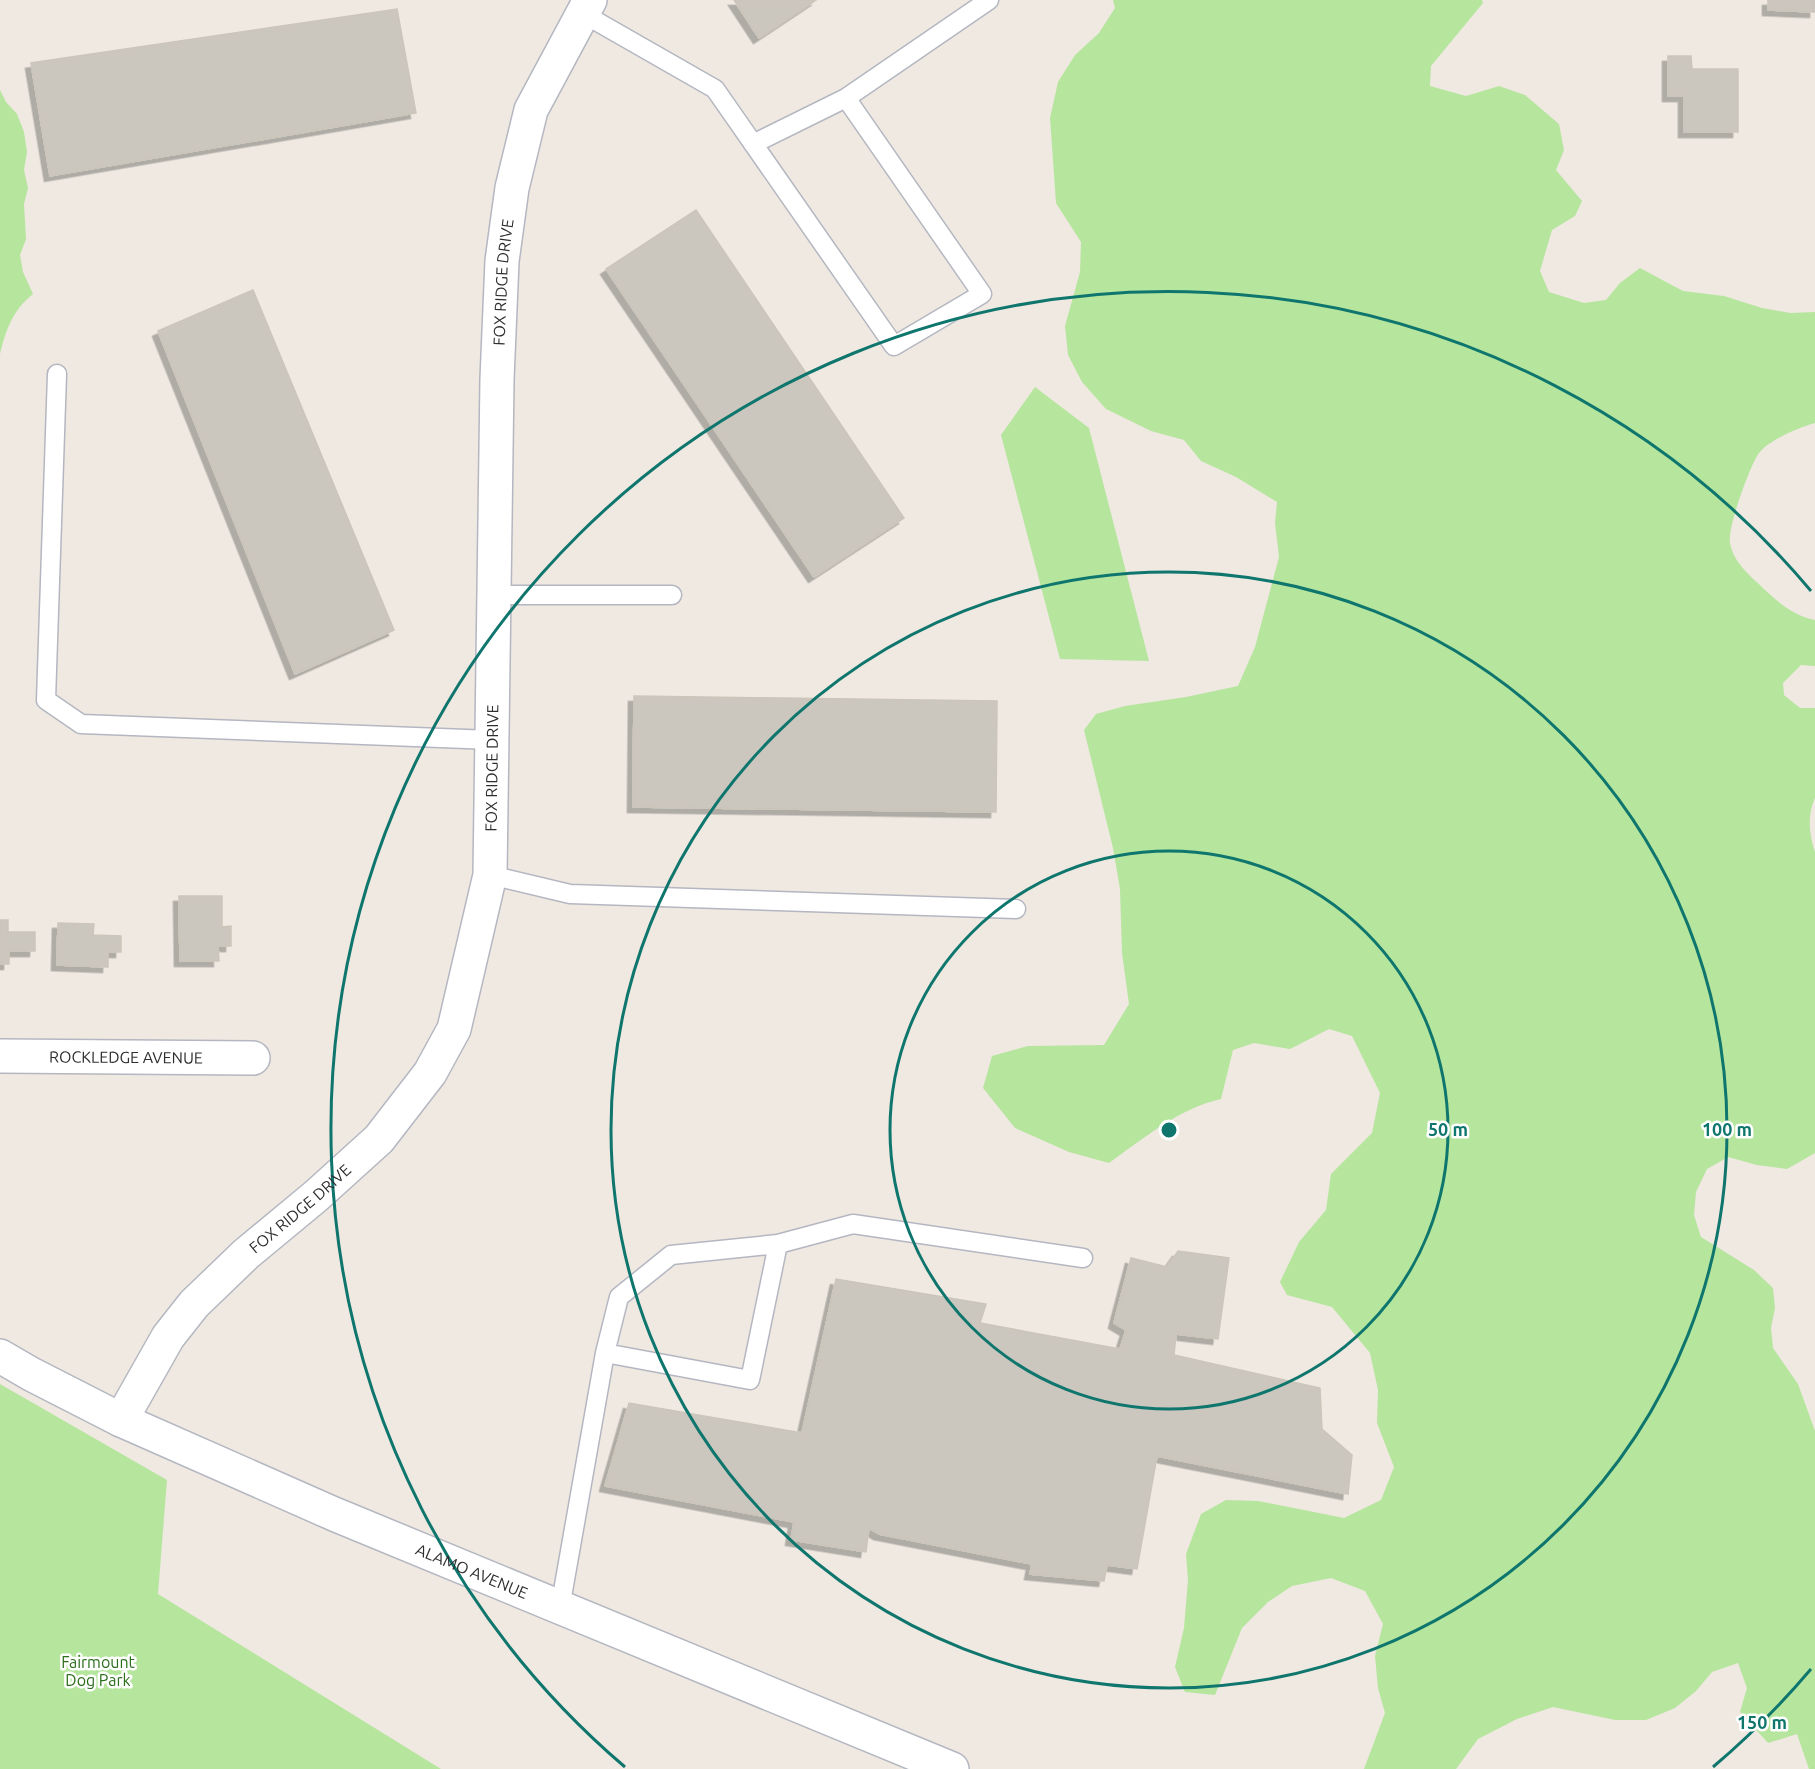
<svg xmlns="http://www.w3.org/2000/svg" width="1815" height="1769" font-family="Ubuntu,sans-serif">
  <defs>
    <filter id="shadow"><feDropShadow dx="-5.5" dy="5.5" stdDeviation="0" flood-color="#0004"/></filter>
  </defs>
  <rect width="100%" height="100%" fill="#efe9e1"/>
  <!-- green -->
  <path fill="#b6e59e" d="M1113,0H1482L1483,3L1431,66L1430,86L1466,96L1499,86L1525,95L1559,124L1564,150L1556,170L1582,201L1575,216L1552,230L1540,271L1549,292L1584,303L1606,300L1620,283L1640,268L1683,291L1724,296L1762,308L1790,313L1815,312V423C1800,427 1769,440 1759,453C1750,465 1727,529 1730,543C1734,564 1751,576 1765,590C1780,604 1795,616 1815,620V666L1801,665L1783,683L1784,695L1800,708H1815V798C1807,815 1809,834 1815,852V1153L1787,1169L1757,1165L1728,1157L1707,1169L1696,1192L1694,1215L1701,1237L1754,1270L1773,1288L1775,1308L1771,1328L1773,1348L1798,1384L1815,1431V1769H1809L1797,1734L1768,1743L1740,1712L1747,1688L1738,1663L1712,1672L1696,1691L1675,1708L1646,1720H1615L1553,1707L1517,1719L1478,1739L1456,1769H1364L1385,1713L1378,1688L1375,1656L1383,1624L1365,1591L1331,1578L1292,1586L1268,1602L1242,1628L1215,1695L1185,1692L1175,1667L1184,1628L1188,1580L1186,1554L1201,1514L1226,1500L1258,1501L1344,1518L1381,1500L1394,1467L1377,1423L1378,1390L1370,1353L1332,1307L1287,1295L1280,1282L1299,1242L1326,1210L1331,1174L1372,1133L1380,1093L1352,1036L1329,1029L1290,1049L1254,1043L1233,1050L1221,1099C1180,1108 1144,1138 1109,1163L1069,1152L1015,1128L983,1088L992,1056L1028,1046L1104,1045L1129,1004L1122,953L1120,889L1113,848L1084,730L1096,714L1125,706L1186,697L1238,686L1255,647L1279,557L1275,523L1277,502L1236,477L1201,461L1184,440L1151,431L1106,409L1082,382L1068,355L1065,326L1080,272L1081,242L1056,203L1050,118L1058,82L1075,55L1099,33L1115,8Z
    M0,90L6,102L17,114L24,132L27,152L24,170L28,188L24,204L26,239L20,255L23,272L33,294C13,310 6,329 0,354Z
    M1035,387L1089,428L1149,661L1060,659L1001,435Z
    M0,1384L167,1480L158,1594L441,1769H0Z"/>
  <!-- building -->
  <path fill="#cbc7bf" stroke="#cbc5ba" stroke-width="1.5" filter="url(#shadow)" d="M734,0H816L759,38Z
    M1768,0H1815V12L1768,10Z
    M397,9L416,113L50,176L31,63Z
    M1668,56H1691L1692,69H1738V132H1684V96H1668Z
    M696,210L904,518L814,577L606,269Z
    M253,290L394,630L295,674L158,331Z
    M634,696L997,701L996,812L633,807Z
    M179,896H222V927L231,926V946H218L219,961H180Z
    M0,920H8V932H35V951H9V964H0Z
    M58,923L94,924L93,935L121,936V952H108V967L57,965Z
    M1178,1251L1229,1258L1218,1339L1176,1334L1174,1355L1320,1388L1322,1429L1352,1455L1348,1494L1157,1456L1137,1569L1107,1565L1104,1581L1030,1574L1032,1564L879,1534L869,1528L866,1552L791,1540L794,1522L605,1486L629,1403L802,1433L836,1279L986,1304L980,1323L1120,1349L1126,1330L1114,1323L1131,1258L1167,1267Z"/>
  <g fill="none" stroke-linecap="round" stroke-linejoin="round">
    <!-- lane casing -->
    <g stroke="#b4b7c1" stroke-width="21">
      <path id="lane" d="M582,13L715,89L894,346L982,294L846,98L989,0
        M753,144L846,98
        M57,374L46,700L81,724L492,740
        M494,595H672
        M490,875L570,894L1016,909
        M605,1353L750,1380L778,1244
        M560,1608L605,1353L619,1297L671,1255L778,1244L853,1224L1083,1258"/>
    </g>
    <!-- street casing -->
    <g stroke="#b4b7c1" stroke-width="36">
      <g id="street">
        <path id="s1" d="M0,1056L253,1058"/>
        <path id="s2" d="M121,1420L168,1337L194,1304L246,1254L316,1196L379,1139L430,1073L454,1029L490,875L497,379L502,261L512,188L531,110L590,0"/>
      </g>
    </g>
    <!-- secondary casing -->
    <g stroke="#b4b7c1" stroke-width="36">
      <g id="secondary">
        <path id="s3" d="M0,1356L31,1374L121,1420L334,1514L952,1769"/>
      </g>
    </g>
    <!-- lane -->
    <use href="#lane" stroke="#fff" stroke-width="18"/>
    <!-- street -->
    <use href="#street" stroke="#fff" stroke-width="33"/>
    <!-- secondary -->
    <use href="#secondary" stroke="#fff" stroke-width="33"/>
  </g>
  <!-- distance rings -->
  <g fill="none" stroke="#0f766e" stroke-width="3">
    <circle cx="1169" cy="1130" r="279"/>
    <circle cx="1169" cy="1130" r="558"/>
    <path d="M1811 1669A838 838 0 0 1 1713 1767M625 1767A838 838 0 1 1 1811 591"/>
  </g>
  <g text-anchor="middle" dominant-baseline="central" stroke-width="5" stroke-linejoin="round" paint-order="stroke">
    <!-- street labels -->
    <g font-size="16" fill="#2e2e2e" stroke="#fff">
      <text stroke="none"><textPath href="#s2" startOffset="1270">FOX RIDGE DRIVE</textPath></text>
      <text stroke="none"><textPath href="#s2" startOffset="784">FOX RIDGE DRIVE</textPath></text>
      <text stroke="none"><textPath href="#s1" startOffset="126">ROCKLEDGE AVENUE</textPath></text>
      <text stroke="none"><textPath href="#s2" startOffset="280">FOX RIDGE DRIVE</textPath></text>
      <text stroke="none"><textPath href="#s3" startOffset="519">ALAMO AVENUE</textPath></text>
    </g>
    <!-- park labels -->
    <g font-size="16" fill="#2c6e1b" stroke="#fff">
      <text x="98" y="1662">Fairmount<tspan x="98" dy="18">Dog Park</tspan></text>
    </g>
  </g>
  <circle cx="1169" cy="1130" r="9" fill="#0f766e" stroke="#fff" stroke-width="3"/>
  <g font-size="18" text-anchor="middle" font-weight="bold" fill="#0f766e" stroke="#fff" stroke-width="5" stroke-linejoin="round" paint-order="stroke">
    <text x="1448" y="1136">50 m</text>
    <text x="1727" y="1136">100 m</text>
    <text x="1762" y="1729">150 m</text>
  </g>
</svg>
